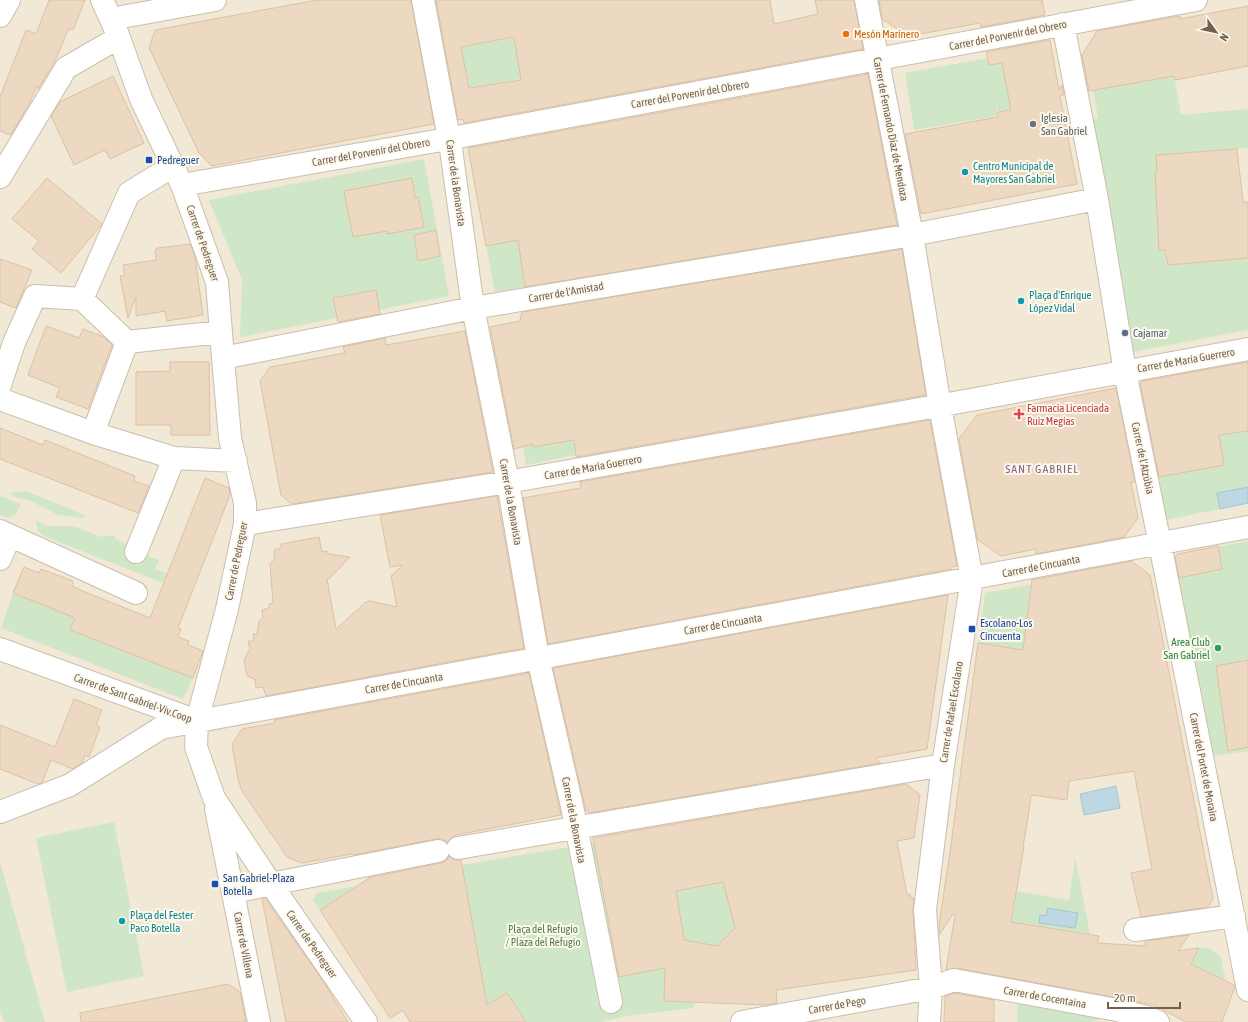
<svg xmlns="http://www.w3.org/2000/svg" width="1248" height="1022" font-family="'Asap Condensed',sans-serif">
  <rect width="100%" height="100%" fill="#faf5e7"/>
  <!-- residential -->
  <path fill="#f1e8d6" d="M0,0H1248V1022H0Z"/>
  <!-- green -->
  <path fill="#d0e7c7" d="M514,38L521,79L469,88L450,49Z
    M988,58L990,65L1002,63L1007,87L1016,109L998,112L995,99L998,116L914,130L905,73Z
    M1174,75L1181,115L1248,109V148L1156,155L1157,173H1155L1159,250H1165L1168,265L1248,258V330L1127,353L1088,120L1098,118L1093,90Z
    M424,159L449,296L240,337L242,280L209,200Z
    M518,240L525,287L495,292L486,246Z
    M1248,431V503L1166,520L1159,477L1214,467L1210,437Z
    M573,439L576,455L526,465L523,447L533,444L534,447Z
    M26,491L85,515L83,518L58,515L31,501L16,497L9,493Z
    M0,496L21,504L14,516L7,518L0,515Z
    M36,520L47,526H69L79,528L101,537L115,535V539L132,546L136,551L159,560L155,569L167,574L163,583L46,537L38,531Z
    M1248,541V751L1207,757L1169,565L1178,554Z
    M1032,584L1025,635L1028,636L1021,668L977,654L985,593Z
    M13,593L75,618L70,630L193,678L183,699L1,628Z
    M114,822L144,976L67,992L36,838Z
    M594,843L619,977L663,968L676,891L723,882L736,932L695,982L664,981V1001L695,1002L693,1008L626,1016L602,1022H526L507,993L487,1005L462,865Z
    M1075,857L1090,934L1012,922L1017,891L1069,900Z
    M0,862L45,1022H4L0,1012Z
    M357,886L320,910L313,900L317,893Z
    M1199,948H1209L1221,957L1225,980L1191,964Z
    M1018,997L1096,1009L1099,1020L1089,1022H1017Z"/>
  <!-- water -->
  <path fill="#bdd8e2" stroke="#a4c6d3" d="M1248,487V503L1220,509L1217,493Z
    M1116,786L1120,808L1084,815L1080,794Z
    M1048,908L1078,913L1075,928L1039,923L1040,915L1046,916Z"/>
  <!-- building -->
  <path fill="#edd8c1" stroke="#dec1a3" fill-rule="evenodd" d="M49,0H85L73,30L69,28L55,61L38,89L37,86L29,104L11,135L0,131V97L26,30L36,34Z
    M317,0H411L434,124L212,166L199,153L149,48L155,30Z
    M436,0H770L774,24L818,14L815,0H854L863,49L464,123L463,119L458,120ZM514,37L521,80L469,88L461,47Z
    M879,0H1042L1045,15L981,27L980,23L909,36L882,19Z
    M1248,6V66L1175,80L1174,76L1089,91L1082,55L1097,31L1180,16V19Z
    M1050,40L1059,90L1062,85L1064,95L1060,96L1077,184L921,214L905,134L998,117V112L1011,110L1002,63L989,65L986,52Z
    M868,74L897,225L525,287L518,240L486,246L468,148Z
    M113,76L144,143L110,159L105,150L74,165L51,116L60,102Z
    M1237,149L1243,202H1248V258L1168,265L1165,250H1159L1155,173H1157L1156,155Z
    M47,178L102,224L61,273L32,249L39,241L12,219Z
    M412,178L415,198L418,197L424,227L388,234L387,231L353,237L344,191Z
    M436,230L440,256L418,261L414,235Z
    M190,244L195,257L203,315L167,321L165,311L136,316V297L128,318L120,276L125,275L123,265L156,260L155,250L158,248Z
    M902,249L926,395L576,457L574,440L533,447V444L514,449L490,327L520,321L522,312Z
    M0,259L32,270L16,308L0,302Z
    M376,290L380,314L338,322L333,298Z
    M46,326L79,338L83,329L104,337L112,345L88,409L56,397L60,388L28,375Z
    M465,331L493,472L292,504L281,495L260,381L270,367L345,353L343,347L385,338L386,345Z
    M170,362H209L210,435H171V425H136V372L170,371Z
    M1248,362V431L1219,435L1224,465L1159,477L1140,383H1142V381Z
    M1116,388L1135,482H1131L1138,518L1124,537L1036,554V549L1001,556L977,539L959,439L977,415Z
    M930,420L957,566L952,567L951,569L548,644L523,498L581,488L580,482Z
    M0,428L43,445L45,440L135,476L134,481L149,486L138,513L0,459Z
    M205,478L229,488L230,495L178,628L181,629L178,637L189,641L188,645L203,651L193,678L70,630L75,618L13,593L24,567L39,573L41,569L73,581L72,586L85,592L150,618Z
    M497,496L524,648L266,696L263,687L256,688L255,679L247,676L244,660L250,649L248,641H254L253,634H257L259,621L263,618L262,610L269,608V604L273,603L270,564L275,558L274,550L281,548V544L319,537L322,552L327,551L328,554L350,557L330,578L327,579L336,629L366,602L370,601L397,607L391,576L403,565L390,567L380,515Z
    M1218,546L1222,569L1179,578L1175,557L1178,554Z
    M1131,561L1150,575L1213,899L1208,907L1141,917L1131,873L1152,869L1134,771L1069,781L1067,800L1031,795L1029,811L1023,847H1024L1011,922L1099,936L1097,943L1146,946L1145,941L1189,935L1178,951L1199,948L1191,964L1234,985L1235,987L1222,1022H1186L1154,1005L1119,998L956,968L946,970L955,915L953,914L939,935V925L950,852L978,643L1023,650L1032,580Z
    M948,595L927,749L875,758L881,763L589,813L588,810L586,811L553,668Z
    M1248,660V747L1228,751L1216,666Z
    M529,673L561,815L456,835L450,839L447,842L442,839H436L353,855L352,854L302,863L287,857L242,791L238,779L232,744L242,729L275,723L274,720Z
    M74,699L102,710L96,725L100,727L89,757L85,755L82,763L73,769L51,760L42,783L38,784L0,769V725L55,747Z
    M906,784L920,795L914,838L897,841L907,895L910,894L911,898H914L913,911L916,970L776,990L777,1003L767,1005L664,1001L665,968L619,977L593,838ZM723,882L735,928L717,946L684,940L676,891Z
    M449,856L454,860H461L487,1005L507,993L526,1022H410L403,1010L390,1018L320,910L368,879V878L440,863L446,861Z
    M265,898L323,981L348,1022H286L262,899Z
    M228,984L240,992L246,1022H81L80,1013Z
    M955,993L994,1000V1022H944L945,996Z"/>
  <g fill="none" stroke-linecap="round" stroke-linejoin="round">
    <!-- minor casing -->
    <g stroke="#cbbeae" stroke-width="24">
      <path id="minor" d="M102,0L118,35L141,99L182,185L217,282L223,358L230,438L245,503V524L227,609L197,721L196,747L214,798L271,884L366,1022
        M423,0L451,149L473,308L507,477L538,658L572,806L611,1002
        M866,0L912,235L940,406L972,579L943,765L925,910L931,988L929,1022
        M0,16L9,0
        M111,19L215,0
        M1063,24L1097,199L1125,372L1160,544L1248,990
        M0,177L66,68L118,38
        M182,185L436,141L1196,0
        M82,299L127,342L93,433
        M127,342L221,332
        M223,358L473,308L912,235L1097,199
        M0,385L14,343L35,296L82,299L129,193L173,166
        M0,399L93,433L174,458L236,461
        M245,524L508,482L954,403L1248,349
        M0,531L136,593
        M136,552L174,458
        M0,559L10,536
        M0,649L197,721
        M216,809L259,1022
        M0,812L70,785L161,728L1248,527
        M458,848L943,765
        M234,892L271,884L438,851
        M1135,930L1234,916
        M742,1022L931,988L954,980L1117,1010L1146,1017L1158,1022"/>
    </g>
    <!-- minor -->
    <use href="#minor" stroke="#fff" stroke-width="22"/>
  </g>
  <!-- markers -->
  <circle fill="#e8710a" stroke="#fdf9ed" stroke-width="1.5" cx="846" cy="34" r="4"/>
  <circle fill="#6b7280" stroke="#fdf9ed" stroke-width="1.5" cx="1033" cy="124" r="4"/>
  <g fill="#1a4fb4" stroke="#fdf9ed" stroke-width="1.5">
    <rect x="145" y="156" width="8" height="8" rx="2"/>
    <rect x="968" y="625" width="8" height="8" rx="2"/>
    <rect x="211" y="880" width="8" height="8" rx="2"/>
  </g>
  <g fill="#0f9aa8" stroke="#fdf9ed" stroke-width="1.5">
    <circle cx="965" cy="172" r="4"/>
    <circle cx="1021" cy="301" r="4"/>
    <circle cx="122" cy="921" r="4"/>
  </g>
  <circle fill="#5c6f8a" stroke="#fdf9ed" stroke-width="1.5" cx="1125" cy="333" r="4"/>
  <path fill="#e0444e" stroke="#fdf9ed" stroke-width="1.5" d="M1017 408h4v4h4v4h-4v4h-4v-4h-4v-4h4z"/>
  <circle fill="#2e9e5b" stroke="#fdf9ed" stroke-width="1.5" cx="1218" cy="648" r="4"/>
  <g text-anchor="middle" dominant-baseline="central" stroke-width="4" stroke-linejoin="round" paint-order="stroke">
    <!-- food labels -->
    <g font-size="11" fill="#c56008" stroke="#fdf9ed" text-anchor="start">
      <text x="854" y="34">Mesón Marinero</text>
    </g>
    <!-- street labels -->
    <g font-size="11" fill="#725f4e" stroke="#fdf9ed">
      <text transform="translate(1008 35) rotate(-11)">Carrer del Porvenir del Obrero</text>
      <text transform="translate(690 94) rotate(-10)">Carrer del Porvenir del Obrero</text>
      <text transform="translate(891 129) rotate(79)">Carrer de Fernando Díaz de Mendoza</text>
      <text transform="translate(371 152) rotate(-10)">Carrer del Porvenir del Obrero</text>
      <text transform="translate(456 183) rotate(82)">Carrer de la Bonavista</text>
      <text transform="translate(203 243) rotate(71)">Carrer de Pedreguer</text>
      <text transform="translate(566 292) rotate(-10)">Carrer de l'Amistad</text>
      <text transform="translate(1186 360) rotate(-10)">Carrer de María Guerrero</text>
      <text transform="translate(1143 458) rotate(78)">Carrer de l'Atzúbia</text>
      <text transform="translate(593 467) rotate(-10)">Carrer de María Guerrero</text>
      <text transform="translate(511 502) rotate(80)">Carrer de la Bonavista</text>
      <text transform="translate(236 561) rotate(-79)">Carrer de Pedreguer</text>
      <text transform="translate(1041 566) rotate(-11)">Carrer de Cincuanta</text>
      <text transform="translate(723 624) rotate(-10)">Carrer de Cincuanta</text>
      <text transform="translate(404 683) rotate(-10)">Carrer de Cincuanta</text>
      <text transform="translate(133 698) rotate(20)">Carrer de Sant Gabriel-Viv.Coop</text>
      <text transform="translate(951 712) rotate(-81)">Carrer de Rafael Escolano</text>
      <text transform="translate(1204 767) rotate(79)">Carrer del Portet de Moraira</text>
      <text transform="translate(574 820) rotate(79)">Carrer de la Bonavista</text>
      <text transform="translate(312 944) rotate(55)">Carrer de Pedreguer</text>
      <text transform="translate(244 945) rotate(79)">Carrer de Villena</text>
      <text transform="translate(1045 997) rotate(10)">Carrer de Cocentaina</text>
      <text transform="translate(837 1005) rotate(-10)">Carrer de Pego</text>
    </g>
    <!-- worship labels -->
    <g font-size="11" fill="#5b616d" stroke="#fdf9ed" text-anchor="start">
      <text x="1041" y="118">Iglesia<tspan x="1041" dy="13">San Gabriel</tspan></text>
    </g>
    <!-- transit labels -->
    <g font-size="11" fill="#164399" stroke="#fdf9ed" text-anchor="start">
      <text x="157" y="160">Pedreguer</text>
      <text x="980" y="623">Escolano-Los<tspan x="980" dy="13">Cincuenta</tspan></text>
      <text x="223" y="878">San Gabriel-Plaza<tspan x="223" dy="13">Botella</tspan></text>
    </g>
    <!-- culture labels -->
    <g font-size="11" fill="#0d838f" stroke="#fdf9ed" text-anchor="start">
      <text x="973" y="166">Centro Municipal de<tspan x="973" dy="13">Mayores San Gabriel</tspan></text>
      <text x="1029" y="295">Plaça d'Enrique<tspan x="1029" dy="13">López Vidal</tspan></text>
      <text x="130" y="915">Plaça del Fester<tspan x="130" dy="13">Paco Botella</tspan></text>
    </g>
    <!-- service labels -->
    <g font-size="11" fill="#4e5e75" stroke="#fdf9ed" text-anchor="start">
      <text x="1133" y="333">Cajamar</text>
    </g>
    <!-- health labels -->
    <g font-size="11" fill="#be3a42" stroke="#fdf9ed" text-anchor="start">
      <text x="1027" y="408">Farmacia Licenciada<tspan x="1027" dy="13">Ruiz Megias</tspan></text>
    </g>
    <!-- leisure labels -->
    <g font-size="11" fill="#27864d" stroke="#fdf9ed" text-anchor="end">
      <text x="1210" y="642">Area Club<tspan x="1210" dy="13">San Gabriel</tspan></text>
    </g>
    <!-- park labels -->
    <g font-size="11" fill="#537c4a" stroke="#fdf9ed">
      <text x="543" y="929">Plaça del Refugio<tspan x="543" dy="13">/ Plaza del Refugio</tspan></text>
    </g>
    <!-- neighbourhood labels -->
    <g font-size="12" letter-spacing="1" fill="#86668d" stroke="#fdf9ed">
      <text x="1042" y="469">SANT GABRIEL</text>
    </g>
  </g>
  <!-- north arrow -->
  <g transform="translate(1216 32) rotate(123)" stroke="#fdf9ed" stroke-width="3" paint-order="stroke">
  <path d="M0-3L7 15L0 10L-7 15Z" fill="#725f4e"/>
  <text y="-6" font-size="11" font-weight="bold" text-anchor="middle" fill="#725f4e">N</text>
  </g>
  <!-- scale -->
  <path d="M1108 1002v6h72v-6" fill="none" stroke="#725f4e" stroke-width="2"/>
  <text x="1114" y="1002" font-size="12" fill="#725f4e" stroke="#fdf9ed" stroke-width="3" paint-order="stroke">20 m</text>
</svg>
